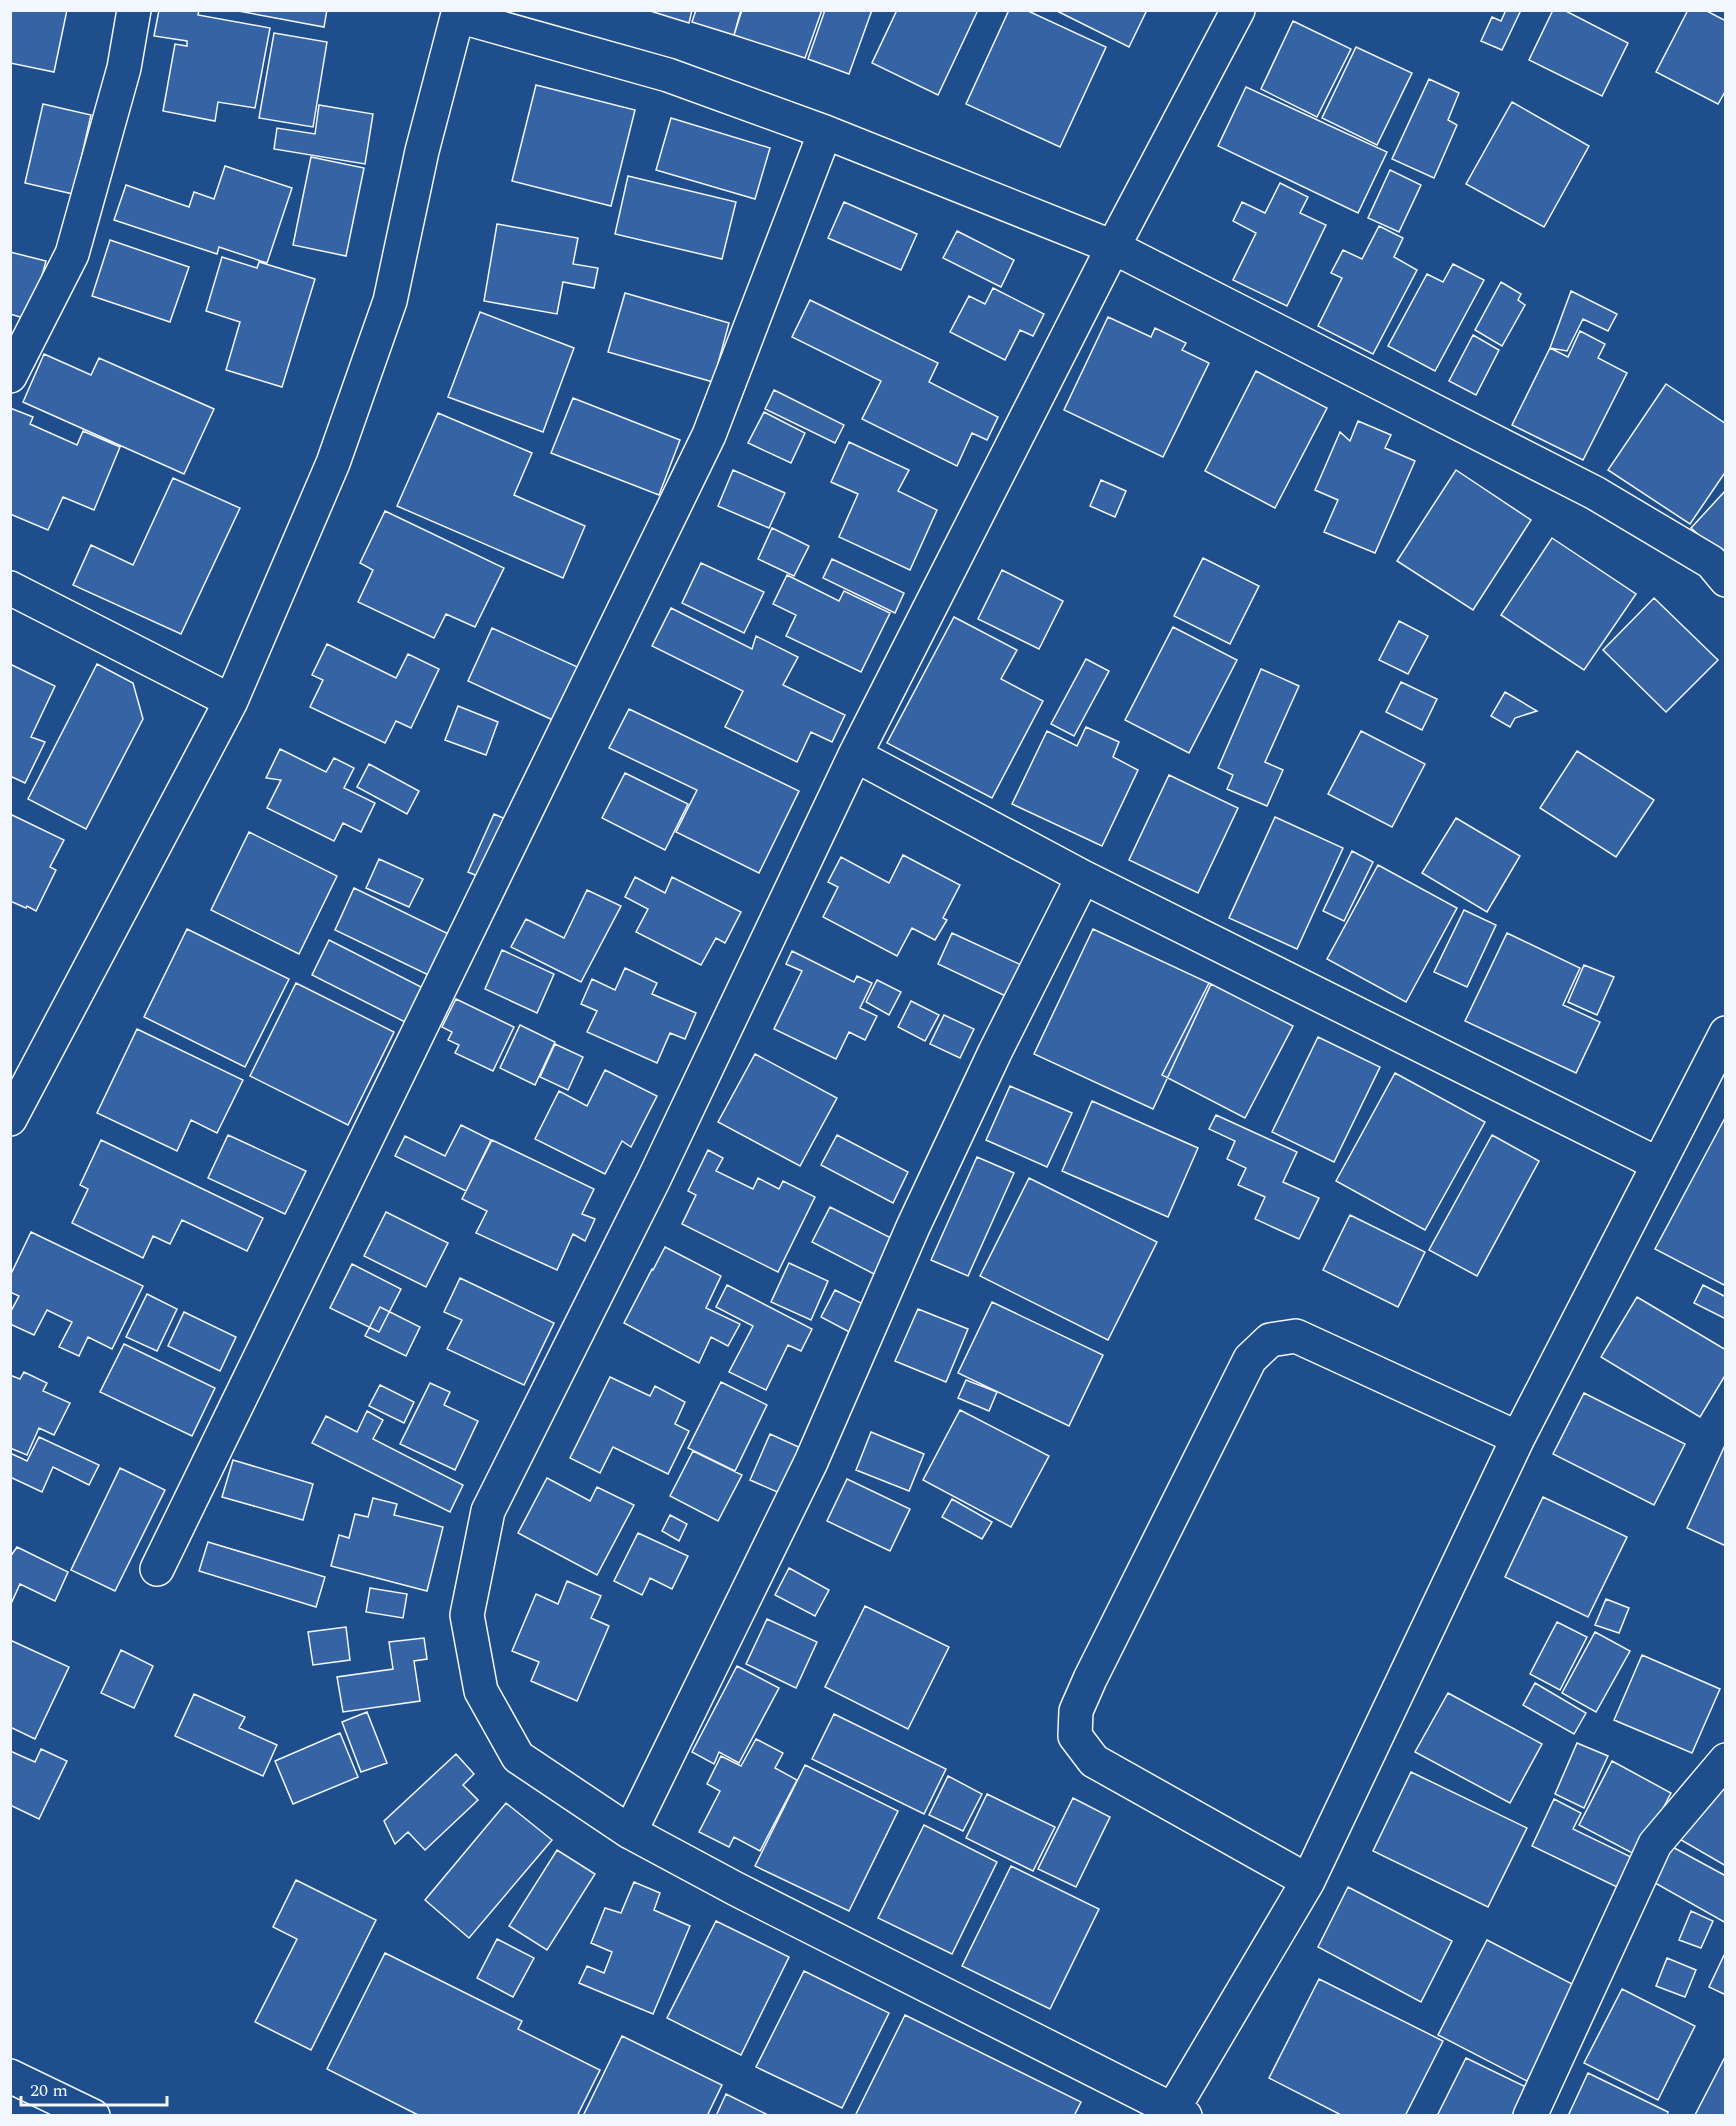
<svg xmlns="http://www.w3.org/2000/svg" width="1736" height="2126" font-family="Spectral,serif">
  <rect width="100%" height="100%" fill="#1f4e8c"/>
  <!-- building -->
  <path fill="#3563a3" stroke="#f2f6ff" stroke-width="1.5" d="M10,10H67L54,72L10,63Z
    M159,10H199L198,15L270,28L255,108L218,102L215,121L163,111L175,44L187,46V41L154,36Z
    M233,10H327L324,27Z
    M647,10H692L689,23Z
    M696,10H741L734,35L692,22Z
    M742,10H822L805,58L734,35Z
    M825,10H872L849,74L808,59Z
    M897,10H978L938,95L872,63Z
    M1009,10H1026L1106,47L1060,147L966,104Z
    M1055,10H1147L1129,47Z
    M1506,10H1521L1502,50L1481,41L1492,17L1501,21Z
    M1553,10H1564L1628,43L1602,96L1529,60Z
    M1688,10H1705L1726,21V90L1718,104L1656,72Z
    M1293,21L1351,49L1317,117L1261,89Z
    M274,33L327,42L313,127L259,118Z
    M1356,47L1412,73L1377,145L1322,118Z
    M1429,79L1459,93L1448,120L1457,125L1434,178L1392,159Z
    M536,85L635,110L611,206L512,181Z
    M1246,87L1387,152L1358,213L1218,146Z
    M1512,102L1589,146L1544,227L1466,184Z
    M43,104L91,115L73,194L25,183Z
    M319,105L373,114L365,164L274,149L277,128L315,134Z
    M671,118L770,148L755,199L656,170Z
    M311,157L364,168L346,256L293,245Z
    M225,166L292,188L267,263L219,247L217,254L114,220L126,185L189,207L194,192L214,199Z
    M1390,170L1421,185L1399,232L1368,218Z
    M628,176L736,202L722,259L615,234Z
    M1280,183L1308,197L1300,213L1326,225L1287,306L1233,280L1256,233L1233,221L1242,202L1265,213Z
    M844,202L917,234L901,270L828,238Z
    M497,224L578,238L573,264L598,268L594,288L563,282L557,314L484,301Z
    M1379,226L1403,238L1394,257L1417,270L1373,354L1318,326L1342,278L1331,273L1343,250L1362,259Z
    M957,231L1014,260L1001,287L943,258Z
    M110,240L189,267L170,322L92,296Z
    M10,252L46,261L30,320L10,314Z
    M222,257L257,268L259,262L315,279L282,387L226,370L240,322L206,311Z
    M1453,264L1484,280L1435,371L1388,346L1427,274L1443,282Z
    M1501,282L1521,294L1518,300L1525,305L1502,346L1475,330Z
    M993,288L1044,314L1033,336L1020,330L1005,360L950,332L969,296L985,304Z
    M1571,291L1617,314L1608,331L1583,319L1567,351L1550,348Z
    M625,293L729,323L713,382L608,352Z
    M810,300L938,363L929,382L998,417L987,440L972,433L957,466L862,419L881,381L792,337Z
    M480,312L574,348L543,432L448,397Z
    M1108,317L1151,337L1155,328L1186,343L1182,350L1209,363L1163,457L1064,410Z
    M1580,331L1605,344L1598,358L1627,373L1583,460L1512,425L1550,348L1568,357Z
    M1473,335L1499,350L1476,395L1449,381Z
    M44,354L91,375L99,358L214,409L184,474L23,402Z
    M1256,371L1327,408L1275,508L1205,471Z
    M1666,384L1726,424V471L1690,524L1608,470Z
    M774,390L844,425L835,443L765,409Z
    M573,398L680,440L659,495L551,453Z
    M10,408L33,417L30,424L77,445L83,431L120,447L94,510L63,497L48,530L10,514Z
    M764,412L805,433L791,463L748,443Z
    M438,413L532,453L514,495L585,526L563,578L397,506Z
    M1358,421L1391,435L1385,448L1415,461L1375,553L1324,532L1338,500L1315,490L1340,432L1350,441Z
    M849,442L909,470L898,491L937,510L910,570L839,537L858,494L831,482Z
    M733,470L785,493L769,528L718,506Z
    M1456,470L1531,520L1473,610L1397,561Z
    M173,478L240,508L181,634L73,585L91,545L133,565Z
    M1101,480L1126,491L1115,517L1090,506Z
    M1726,490V559L1691,528Z
    M385,511L504,568L475,627L446,614L434,638L358,602L373,570L360,563Z
    M772,528L809,546L794,576L758,559Z
    M1552,538L1636,594L1584,670L1501,615Z
    M1203,558L1259,586L1230,644L1174,616Z
    M832,559L904,593L895,613L823,578Z
    M701,563L764,592L744,633L682,603Z
    M1002,570L1063,601L1039,649L978,619Z
    M787,575L839,601L844,591L890,613L861,672L786,636L796,615L773,604Z
    M1654,598L1718,660L1666,712L1603,650Z
    M671,608L752,649L756,636L798,657L783,685L845,715L832,742L811,732L797,762L725,727L743,691L652,646Z
    M954,617L1017,650L1001,679L1043,701L992,798L887,743Z
    M1399,621L1428,636L1408,674L1379,660Z
    M1173,627L1237,660L1189,753L1125,720Z
    M492,628L582,669L557,722L468,681Z
    M327,644L396,678L408,654L439,669L411,728L396,721L385,743L310,707L323,680L312,675Z
    M1086,659L1109,671L1074,736L1051,724Z
    M10,664L55,686L31,737L45,742L25,783L10,776Z
    M97,664L133,683L143,719L86,829L28,799Z
    M1261,669L1299,686L1265,762L1283,770L1267,806L1227,789L1233,775L1218,768Z
    M1401,682L1437,699L1422,730L1386,712Z
    M1505,692L1537,711L1515,718L1510,727L1491,716Z
    M458,706L498,722L486,755L445,740Z
    M629,709L799,791L759,873L676,832L697,790L609,748Z
    M1086,727L1119,742L1113,757L1138,770L1102,846L1012,804L1047,731L1077,746Z
    M1361,731L1425,764L1392,827L1328,794Z
    M280,749L326,772L334,758L354,768L344,788L375,803L361,832L343,823L334,841L267,808L281,780L266,778Z
    M1577,751L1654,800L1616,857L1540,808Z
    M369,764L419,791L407,814L357,787Z
    M625,773L688,804L665,850L602,818Z
    M1169,775L1238,808L1198,893L1129,860Z
    M10,814L64,840L50,867L56,870L36,911L27,906L26,908L10,901Z
    M494,814L526,828L501,886L468,872Z
    M1275,817L1343,848L1297,949L1229,918Z
    M1456,818L1520,856L1487,912L1422,873Z
    M249,832L337,876L299,954L211,910Z
    M1352,851L1373,862L1344,921L1323,911Z
    M903,855L960,885L943,918L947,920L935,940L912,928L897,956L823,917L838,887L828,882L841,857L889,883Z
    M379,859L423,879L409,907L366,888Z
    M1378,865L1457,908L1406,1002L1327,959Z
    M635,877L665,893L672,877L741,912L725,943L716,938L701,965L636,932L648,909L625,897Z
    M354,888L465,942L445,983L335,930Z
    M587,890L621,906L581,982L511,947L526,919L564,938Z
    M1464,910L1496,925L1467,987L1434,972Z
    M187,929L289,979L245,1067L144,1017Z
    M1093,929L1211,984L1153,1109L1034,1054Z
    M952,933L1030,969L1016,1001L938,964Z
    M1507,933L1580,968L1563,1005L1600,1022L1576,1073L1465,1021Z
    M329,940L431,992L413,1026L312,975Z
    M502,950L554,974L537,1013L485,989Z
    M792,951L854,982L857,976L872,983L860,1008L877,1016L865,1040L849,1032L836,1059L774,1029L802,971L786,964Z
    M1584,965L1614,977L1597,1015L1568,1002Z
    M625,968L657,983L652,994L696,1013L685,1039L670,1033L657,1063L587,1032L597,1011L581,1004L592,979L615,990Z
    M877,980L901,992L889,1015L866,1002Z
    M296,983L394,1032L348,1125L250,1076Z
    M1209,983L1293,1026L1245,1118L1162,1075Z
    M456,999L514,1027L493,1071L455,1053L459,1045L448,1040L452,1032L442,1027Z
    M911,1001L939,1015L925,1041L898,1027Z
    M944,1015L974,1029L960,1058L930,1044Z
    M520,1025L555,1042L535,1085L500,1068Z
    M137,1029L243,1080L217,1133L191,1120L177,1151L97,1113Z
    M1318,1037L1380,1067L1334,1162L1272,1132Z
    M555,1044L583,1057L568,1090L540,1077Z
    M755,1054L837,1098L800,1166L718,1122Z
    M605,1070L657,1096L631,1147L622,1141L605,1174L535,1139L559,1091L587,1106Z
    M1395,1073L1485,1122L1425,1230L1336,1181Z
    M1010,1086L1072,1113L1047,1167L986,1140Z
    M1092,1101L1198,1148L1168,1217L1062,1171Z
    M1216,1115L1297,1152L1283,1182L1319,1198L1299,1239L1255,1219L1265,1197L1238,1185L1246,1168L1227,1159L1235,1141L1209,1129Z
    M1726,1116V1286L1655,1249Z
    M461,1125L491,1140L466,1191L395,1156L405,1136L445,1156Z
    M228,1135L306,1171L285,1214L208,1178Z
    M837,1135L908,1172L893,1203L821,1165Z
    M1492,1135L1539,1161L1477,1276L1429,1250Z
    M101,1140L263,1218L247,1251L182,1220L170,1244L153,1236L143,1258L72,1223L88,1189L80,1185Z
    M492,1140L594,1189L582,1214L595,1219L585,1241L573,1234L557,1270L476,1233L487,1211L462,1199Z
    M708,1150L723,1158L716,1171L753,1189L758,1178L779,1189L783,1181L815,1197L778,1272L682,1224L696,1195L688,1191Z
    M977,1157L1014,1173L968,1276L931,1260Z
    M1029,1178L1157,1242L1108,1340L980,1276Z
    M830,1207L893,1239L876,1275L812,1242Z
    M386,1212L448,1243L426,1287L364,1256Z
    M1350,1215L1425,1252L1398,1307L1323,1270Z
    M31,1232L143,1286L112,1349L88,1337L79,1356L59,1347L72,1322L47,1310L34,1335L10,1324V1313L19,1296L10,1292V1276Z
    M665,1247L721,1276L706,1308L740,1324L728,1346L711,1337L699,1363L624,1323L652,1269L653,1270Z
    M789,1263L828,1281L811,1320L771,1302Z
    M352,1264L401,1289L379,1332L330,1308Z
    M460,1278L554,1323L524,1385L447,1349L462,1320L444,1312Z
    M727,1285L812,1329L801,1351L788,1345L766,1390L729,1372L753,1326L716,1307Z
    M1703,1285L1726,1297V1319L1694,1303Z
    M835,1290L869,1307L855,1335L821,1317Z
    M147,1294L177,1309L157,1351L126,1337Z
    M1637,1297L1726,1350V1374L1700,1417L1601,1357Z
    M992,1302L1103,1355L1069,1426L958,1373Z
    M380,1307L420,1327L406,1356L365,1336Z
    M918,1309L968,1329L946,1382L895,1361Z
    M184,1312L236,1337L220,1371L168,1346Z
    M124,1344L215,1388L192,1436L100,1392Z
    M24,1372L47,1383L43,1391L70,1403L54,1435L39,1428L27,1455L10,1448V1375L20,1379Z
    M610,1377L650,1396L655,1386L685,1402L675,1424L689,1431L668,1474L613,1447L600,1473L570,1458Z
    M966,1380L997,1392L989,1411L958,1398Z
    M721,1382L767,1405L735,1471L688,1448Z
    M430,1383L450,1392L444,1405L478,1421L455,1470L400,1444Z
    M380,1385L414,1402L404,1423L369,1406Z
    M1584,1393L1685,1444L1654,1505L1553,1454Z
    M960,1410L1049,1456L1011,1527L923,1480Z
    M367,1411L383,1420L373,1439L463,1485L450,1512L312,1443L326,1416L357,1432Z
    M871,1432L924,1454L909,1491L856,1470Z
    M770,1434L812,1453L791,1498L750,1480Z
    M39,1437L99,1465L89,1485L53,1467L42,1492L10,1477V1453L27,1461Z
    M1726,1443V1546L1687,1528Z
    M693,1451L742,1475L718,1521L670,1496Z
    M233,1460L313,1484L303,1520L222,1497Z
    M120,1468L165,1490L115,1591L71,1570Z
    M547,1478L590,1501L597,1487L634,1505L597,1575L518,1533Z
    M847,1479L910,1509L890,1551L827,1521Z
    M1543,1497L1627,1537L1588,1617L1505,1577Z
    M373,1498L397,1504L394,1515L443,1527L427,1591L331,1566L339,1535L349,1538L355,1514L368,1517Z
    M952,1499L992,1522L982,1539L942,1517Z
    M670,1515L687,1524L679,1541L662,1531Z
    M638,1533L688,1556L672,1589L650,1578L642,1595L614,1581Z
    M208,1542L325,1577L316,1607L199,1571Z
    M17,1547L68,1572L55,1601L20,1584L10,1606V1557Z
    M789,1568L829,1590L815,1616L775,1595Z
    M567,1581L601,1596L591,1618L609,1626L577,1701L531,1681L539,1662L512,1651L536,1594L558,1604Z
    M370,1588L407,1594L403,1618L366,1612Z
    M1606,1599L1629,1608L1619,1633L1595,1625Z
    M865,1606L949,1647L908,1729L825,1687Z
    M767,1619L817,1642L796,1688L746,1664Z
    M1557,1622L1587,1637L1560,1690L1530,1674Z
    M346,1627L350,1660L313,1665L308,1632Z
    M1595,1632L1630,1651L1596,1712L1562,1693Z
    M424,1638L427,1659L414,1661L420,1701L343,1712L337,1677L393,1669L389,1642Z
    M10,1640L69,1667L35,1739L10,1727Z
    M121,1650L153,1666L134,1708L101,1693Z
    M1642,1655L1720,1689L1692,1753L1614,1720Z
    M737,1666L779,1688L739,1763L719,1752L714,1764L692,1752Z
    M1535,1683L1586,1713L1574,1734L1523,1705Z
    M1448,1693L1542,1744L1510,1803L1415,1752Z
    M194,1694L245,1717L239,1728L277,1745L263,1776L175,1736Z
    M367,1712L387,1763L361,1772L342,1722Z
    M834,1714L946,1769L924,1814L812,1759Z
    M340,1733L358,1777L293,1804L275,1761Z
    M756,1739L783,1753L775,1768L797,1780L760,1851L734,1837L729,1847L699,1832L720,1791L707,1784L721,1756L741,1766Z
    M1577,1743L1608,1756L1584,1808L1555,1794Z
    M41,1749L67,1761L39,1819L10,1805V1751L35,1762Z
    M456,1754L474,1774L463,1785L478,1800L425,1850L408,1832L395,1844L384,1821Z
    M1612,1761L1671,1793L1638,1856L1579,1825Z
    M805,1765L898,1811L849,1911L755,1866Z
    M1726,1767V1866L1676,1837Z
    M1411,1772L1527,1828L1488,1907L1373,1851Z
    M948,1776L982,1794L963,1831L929,1815Z
    M987,1794L1055,1827L1033,1871L966,1838Z
    M1073,1798L1110,1817L1076,1887L1038,1869Z
    M1554,1799L1581,1813L1573,1829L1631,1857L1617,1887L1532,1846Z
    M506,1803L552,1840L469,1938L425,1900Z
    M924,1825L997,1862L952,1954L878,1918Z
    M1667,1844L1726,1876V1923L1648,1879Z
    M557,1850L595,1874L547,1950L509,1926Z
    M1011,1866L1099,1909L1050,2009L962,1966Z
    M296,1880L376,1920L311,2050L255,2022L297,1939L273,1927Z
    M634,1882L660,1893L654,1910L690,1926L653,2014L579,1983L587,1966L604,1973L612,1952L591,1943L605,1908L621,1913Z
    M1348,1887L1452,1941L1421,2002L1318,1947Z
    M1691,1911L1713,1921L1701,1948L1679,1940Z
    M716,1921L789,1957L741,2055L667,2018Z
    M497,1939L534,1958L513,1997L477,1978Z
    M1487,1940L1576,1986L1527,2081L1438,2035Z
    M1726,1951V1995L1709,1987Z
    M385,1953L522,2021L518,2029L600,2070L577,2116H420L327,2069Z
    M1667,1958L1696,1970L1685,1997L1656,1986Z
    M804,1971L889,2013L842,2108L756,2067Z
    M1319,1979L1443,2041L1405,2116H1343L1269,2078Z
    M1622,1989L1695,2026L1658,2100L1584,2063Z
    M905,2015L1081,2102L1074,2116H855Z
    M622,2036L722,2085L707,2116H583Z
    M1726,2055V2116H1697L1695,2115Z
    M1466,2058L1526,2087L1512,2116H1437Z
    M1588,2073L1668,2112L1667,2116H1568Z
    M726,2094L770,2116H716Z"/>
  <g fill="none" stroke-linecap="round" stroke-linejoin="round">
    <!-- minor casing -->
    <g stroke="#f2f6ff" stroke-width="36">
      <path id="minor" d="M458,16L668,75L825,132L1113,247L1595,493L1711,562L1726,580
        M10,376L72,254L124,68L134,10
        M10,588L231,701
        M855,755L1083,877L1658,1164
        M10,1119L231,701L333,463L390,301L422,151L459,10
        M157,1569L709,435L825,132
        M630,1832L811,1462L913,1227L995,1052L1083,877
        M1308,1881L1094,1761L1075,1736L1076,1711L1090,1679L1250,1359L1270,1340L1296,1336L1518,1438
        M1169,2116L1308,1881L1518,1438L1726,1033
        M1185,2116L736,1889L630,1832L518,1757L481,1691L467,1615L488,1511L654,1179L855,755L1113,247L1238,10
        M1530,2116L1655,1844L1726,1760"/>
    </g>
    <!-- major casing -->
    <g stroke="#f2f6ff" stroke-width="36">
      <path id="major" d="M10,2076L93,2116"/>
    </g>
    <!-- minor -->
    <use href="#minor" stroke="#1f4e8c" stroke-width="33"/>
    <!-- major -->
    <use href="#major" stroke="#1f4e8c" stroke-width="33"/>
  </g>
  <!-- border -->
  <rect width="1736" height="2126" fill="none" stroke="#f2f6ff" stroke-width="24"/>
  <!-- scale -->
  <path d="M21 2096v9h146v-9" fill="none" stroke="#f2f6ff" stroke-width="3"/>
  <text x="30" y="2096" font-size="18" fill="#f2f6ff" stroke="#1f4e8c" stroke-width="4.5" paint-order="stroke">20 m</text>
</svg>
